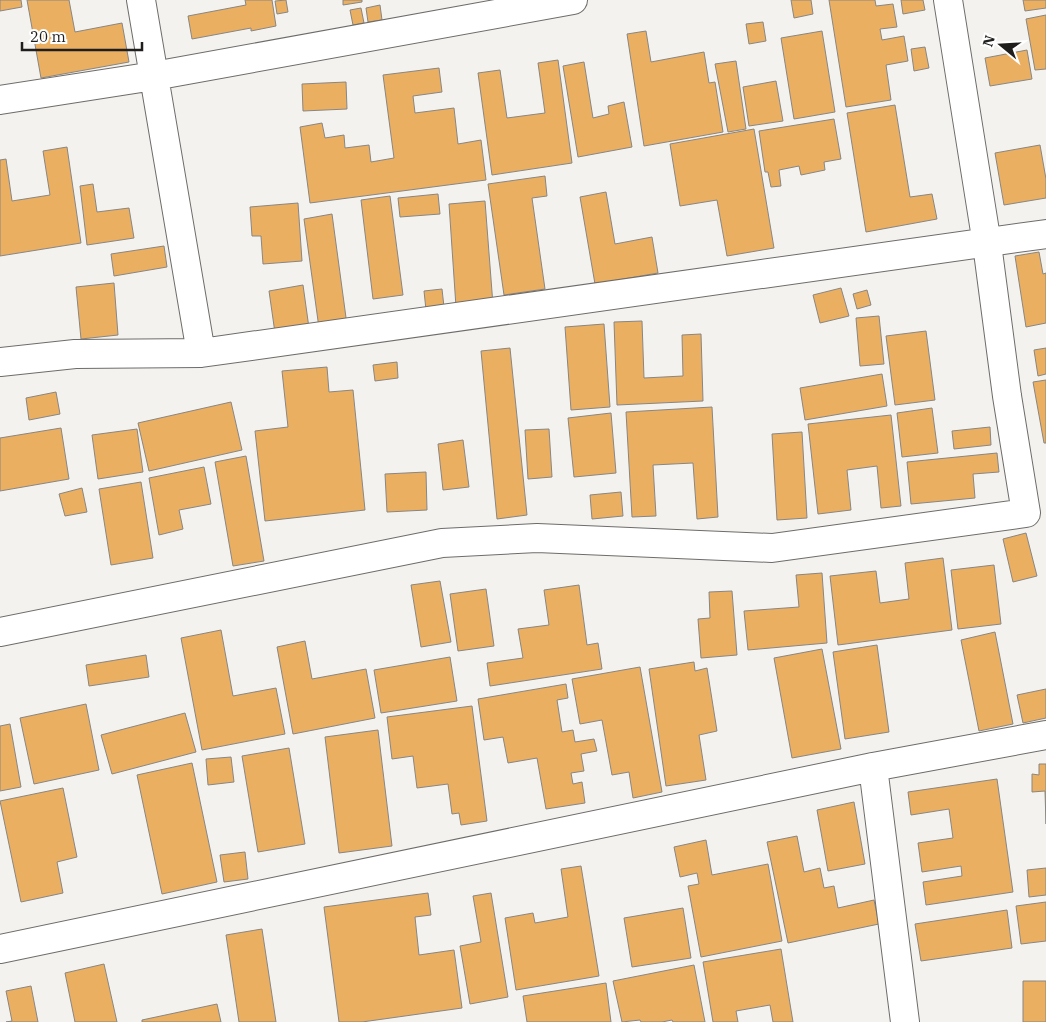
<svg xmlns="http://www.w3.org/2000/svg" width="1046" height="1022" font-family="'IBM Plex Serif',serif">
  <rect width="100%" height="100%" fill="#f4f2ef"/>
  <!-- building -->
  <path fill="#ebaf61" stroke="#888683" d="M0,0H21L22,7L0,11Z
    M27,0H69L75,32L122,23L129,62L41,78Z
    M245,0H272L276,26L251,31V28L192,39L188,16L246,5Z
    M286,0L288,12L277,14L275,1Z
    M343,0H362V2L343,5Z
    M791,0H811L813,14L794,18Z
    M829,0H875L876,6L893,4L897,27L880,29L882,40L904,36L908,61L886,65L891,100L846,107Z
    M901,0H923L925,10L903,14Z
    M1023,0H1046V8L1025,11Z
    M380,5L382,20L368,22L366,8Z
    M361,8L364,23L353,25L350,10Z
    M1046,15V69L1035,70L1026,19Z
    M763,22L766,41L749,44L746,24Z
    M646,31L651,62L704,52L709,83L715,82L723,132L644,146L627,34Z
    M822,31L835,112L794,119L781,38Z
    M925,47L929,68L914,71L911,49Z
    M1027,50L1032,79L990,86L985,58Z
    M558,60L572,163L492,175L478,73L500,70L507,118L545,113L538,63Z
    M736,61L746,129L728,132L715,64Z
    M584,62L593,118L609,114L608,106L624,102L632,147L578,157L563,66Z
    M439,68L442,92L413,96L415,113L454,108L458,144L481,140L486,180L310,203L300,127L322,123L325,138L344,135L345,148L369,145L371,162L394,158L383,75Z
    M776,81L783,121L749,126L743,87Z
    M346,82L347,109L303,111L302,84Z
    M895,105L910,197L932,194L937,219L866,232L847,113Z
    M834,119L841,159L824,162L825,170L801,175L799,166L779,170L781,186L771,187L768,172H765L759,131Z
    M754,129L774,248L727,256L717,200L680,206L670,144Z
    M1040,145L1046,179V198L1004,205L995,153Z
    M67,147L81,243L0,256V160L6,159L12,201L50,195L43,151Z
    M545,176L547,196L532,198L545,289L504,295L488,184Z
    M93,184L97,212L129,208L134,238L87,245L80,186Z
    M606,192L615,244L652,237L658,273L595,284L580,197Z
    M438,194L440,214L400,217L398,198Z
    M390,196L403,295L373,299L361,200Z
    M485,201L493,305L456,307L449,204Z
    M298,203L302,261L263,264L261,236H252L250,207Z
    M332,214L347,325L319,328L304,219Z
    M164,246L167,267L114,276L111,254Z
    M1039,252L1043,274L1046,273V323L1026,327L1015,256Z
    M114,283L118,335L81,339L76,287Z
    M303,285L309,328L275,333L269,291Z
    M841,288L849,316L820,323L813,295Z
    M442,289L444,307L426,310L424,291Z
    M867,290L871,305L857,309L853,294Z
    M879,316L884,364L860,366L856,318Z
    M642,321L644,378L683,376L682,335L701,334L703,401L617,405L614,322Z
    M604,324L610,407L571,410L565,327Z
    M926,331L935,400L895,405L886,336Z
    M510,348L527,515L497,519L481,351Z
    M1046,348V374L1038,376L1034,350Z
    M397,362L398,378L375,381L373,365Z
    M327,367L329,392L353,390L365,510L265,521L255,431L288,427L282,371Z
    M882,374L887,406L805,420L800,388Z
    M1046,380V443H1044L1033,382Z
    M56,392L60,414L29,420L26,398Z
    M231,402L242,450L149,471L138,423Z
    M712,407L718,517L697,519L693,463L653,465L656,516L632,517L626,412Z
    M932,408L938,453L902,457L897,413Z
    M611,413L616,473L574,477L568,418Z
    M891,415L901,506L881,508L877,466L847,470L851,510L818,514L808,424Z
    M990,427L991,445L954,449L952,431Z
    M61,428L69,479L0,491V438Z
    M137,429L143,472L98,479L92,435Z
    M549,429L552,477L528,479L525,430Z
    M802,432L807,518L777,520L772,434Z
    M463,440L469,487L443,490L438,444Z
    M997,453L999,472L973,474L975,498L911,504L907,462Z
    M246,456L264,561L233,566L215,462Z
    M204,467L211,504L179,510L183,529L159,535L149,478Z
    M426,472L427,510L387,512L385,474Z
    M141,482L153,558L111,565L99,489Z
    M82,488L87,512L65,516L59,494Z
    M621,492L623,516L592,519L590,495Z
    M1026,533L1037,576L1013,582L1003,539Z
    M943,558L952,630L838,645L830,576L876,571L880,603L909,599L905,563Z
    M994,565L1001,624L958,629L951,570Z
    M822,573L827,643L748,650L744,611L799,607L796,575Z
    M440,581L451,642L421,647L411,585Z
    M579,585L587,645L598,643L602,669L490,686L487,663L523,658L518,629L549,625L544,590Z
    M486,589L494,646L458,651L450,594Z
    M732,591L737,655L701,658L698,619L710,618L709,592Z
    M221,630L233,696L276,688L285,734L202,750L181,638Z
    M995,632L1013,724L979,731L961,640Z
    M305,641L312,679L366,669L375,718L293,734L277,647Z
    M877,645L889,732L845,739L833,652Z
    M822,649L841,749L792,758L774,658Z
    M146,655L149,677L89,686L86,665Z
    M450,657L457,701L381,713L374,670Z
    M694,662L695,671L707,668L717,731L699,735L706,780L666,786L649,669Z
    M640,667L662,792L633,798L629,772L612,775L602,720L580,724L572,679Z
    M566,684L568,698L557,700L562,732L573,730L575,742L594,739L597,751L581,754L584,771L571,773L573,784L582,782L585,803L546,809L537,758L508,763L503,737L484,740L478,699Z
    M1046,689V718L1023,723L1017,695Z
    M86,704L99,770L34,784L20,718Z
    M472,706L487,821L461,825L459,813L452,814L448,784L417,788L413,756L392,759L387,717Z
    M185,713L196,752L112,774L101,735Z
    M10,724L21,787L0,791V726Z
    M378,730L392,846L339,853L325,737Z
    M289,748L305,844L258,852L242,756Z
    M231,757L234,782L208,785L206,759Z
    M192,763L217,882L162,894L137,775Z
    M1039,764H1046V824L1045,791L1032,792V774L1039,775Z
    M997,779L1013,892L926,905L923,882L962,876L961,866L922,872L918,843L953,838L949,809L911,815L908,792Z
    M63,788L77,857L57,862L63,893L21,902L0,801Z
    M854,802L865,864L828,871L817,810Z
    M797,836L804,872L820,868L824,888L834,886L838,908L874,900L879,924L788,943L767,842Z
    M706,840L712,875L768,864L782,941L701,957L688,886L699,884L697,873L680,877L674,847Z
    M245,852L248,879L224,882L220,855Z
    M581,866L599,976L516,990L505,918L533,913L535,923L568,917L561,869Z
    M1046,868V895L1029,897L1027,870Z
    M428,893L431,915L415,917L419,955L454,950L462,1008L362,1022H339L324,907Z
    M491,893L508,997L470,1004L460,946L481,942L473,896Z
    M1046,902V941L1021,944L1016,906Z
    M683,908L691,958L632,967L624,918Z
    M1007,910L1012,948L921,961L915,924Z
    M262,929L276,1022H239L226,935Z
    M781,949L793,1022H773L770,1005L736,1011L738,1022H713L703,962Z
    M104,964L117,1022H75L65,973Z
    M694,965L705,1022H673L672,1020L662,1022H641L640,1020L622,1022L613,981Z
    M1023,981H1046V1022H1023Z
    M606,983L611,1022H527L523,996Z
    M31,986L38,1022H6L12,1021L6,991Z
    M217,1004L221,1022H142V1020Z"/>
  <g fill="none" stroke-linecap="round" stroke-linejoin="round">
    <!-- minor casing -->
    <g stroke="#6e6c6a" stroke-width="30">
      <path id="minor" d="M141,0L201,353
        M0,100L154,76L573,0
        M0,362L75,354L201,353L1046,234
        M0,632L442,543L537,538L772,548L1026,513L1007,396L987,244L948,0
        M873,767L905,1022
        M0,949L873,767L1046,735"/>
    </g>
    <!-- minor -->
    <use href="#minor" stroke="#fff" stroke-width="28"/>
  </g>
  <!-- north arrow -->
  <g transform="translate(1001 45) rotate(288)" stroke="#ffffff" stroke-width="4" paint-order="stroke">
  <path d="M0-4L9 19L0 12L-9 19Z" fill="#1f1e1d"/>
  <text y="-8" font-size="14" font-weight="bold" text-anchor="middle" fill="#1f1e1d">N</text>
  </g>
  <!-- scale -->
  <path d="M22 42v8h120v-8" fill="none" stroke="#1f1e1d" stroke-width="2.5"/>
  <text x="30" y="42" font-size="15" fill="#1f1e1d" stroke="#ffffff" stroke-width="4" paint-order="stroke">20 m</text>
</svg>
